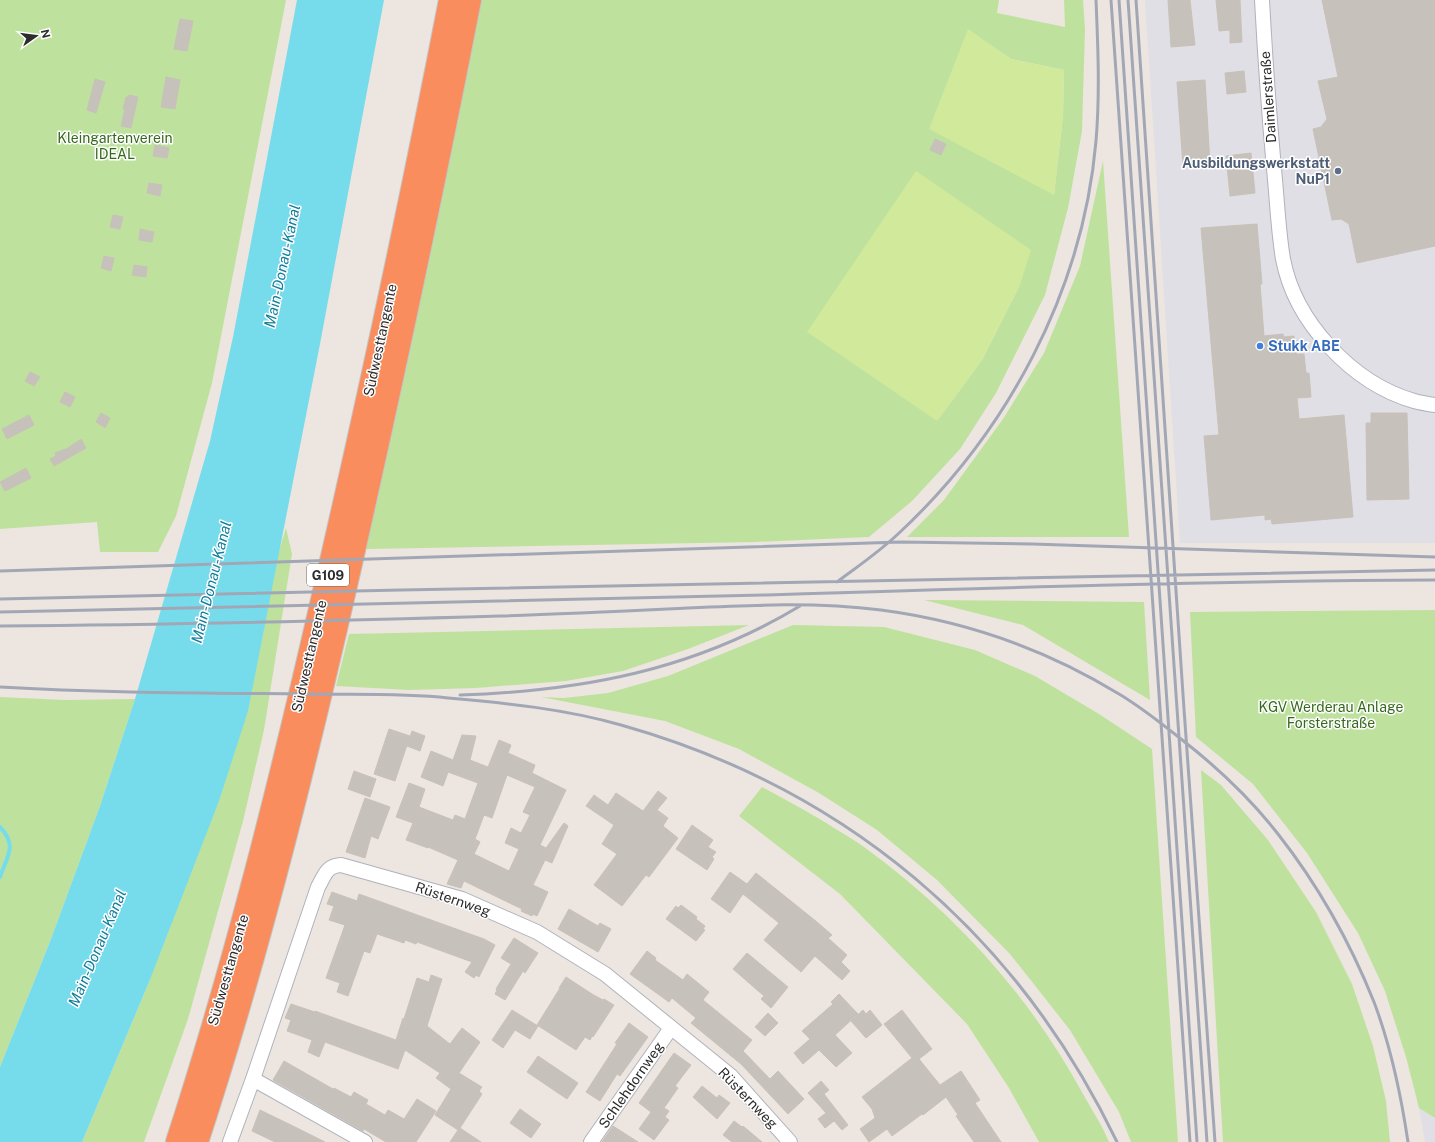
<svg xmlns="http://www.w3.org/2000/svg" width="1435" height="1142" font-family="'Public Sans',sans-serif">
  <rect width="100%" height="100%" fill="#ede5df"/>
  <!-- industrial -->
  <path fill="#e0dfe6" d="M1145,0H1435V543H1180Z
    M1419,1108L1435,1118V1142H1425Z"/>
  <!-- green -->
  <path fill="#bee29d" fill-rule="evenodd" d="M0,0H286L212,383L176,516L158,552H100L97,522L0,529Z
    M479,0H999L997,13L1065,27L1064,0H1083L1085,29L1082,131L1068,208L1045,295L996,393L960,449L912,501L869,537L755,542L366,549ZM968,30L1011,59L1064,70L1063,116L1054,195ZM1020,285L982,360L937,421Z
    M1103,161L1129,537H907L944,500L1003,419L1044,353L1080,266Z
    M286,528L292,554L264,730L243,821L188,1019L144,1142H82L149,982Z
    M924,600L1144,602L1150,700L1023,625Z
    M1435,610V1118L1419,1108L1406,1057L1385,991L1358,933L1307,853L1253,784L1196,737L1190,612Z
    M749,625L688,649L623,671L566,681L476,688L409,690L336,686L349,634Z
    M793,625L884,627L975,650L1035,676L1099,714L1152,749L1178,1142H1131L1119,1112L1070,1030L1010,954L937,880L877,830L819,793L739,749L665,721L541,697L564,698L608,693L668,676Z
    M0,697L65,700L135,699L100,806L51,939L0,1067Z
    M1201,770L1221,785L1268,840L1316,912L1352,984L1373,1046L1386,1101L1390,1142H1223Z
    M762,787C788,801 814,815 839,831C847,836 856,841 864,847C955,913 1029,995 1083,1094C1092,1110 1102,1125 1109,1142H1039L1009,1088L967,1024L840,894L739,816Z"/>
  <!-- pitch -->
  <path fill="#d1e99a" d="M968,29L1011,59L1064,70L1063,116L1054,195L929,129Z
    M916,171L1031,250L1020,285L982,360L937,421L807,332Z"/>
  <!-- water -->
  <path fill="#76dcec" d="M297,0H384L320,344L248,711L219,801L149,982L82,1142H0V1067L51,939L100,806L135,699L210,441L233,337Z"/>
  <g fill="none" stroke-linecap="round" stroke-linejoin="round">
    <!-- stream -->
    <path stroke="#76dcec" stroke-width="4" d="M0,827C18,846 7,856 0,877"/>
  </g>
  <!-- building -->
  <path fill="#c6c1ba" stroke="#c9c1b9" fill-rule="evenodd" d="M1168,0H1190L1195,45L1171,47Z
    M1216,0H1240L1242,42L1230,43V30L1219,31Z
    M1322,0H1435V246L1357,263L1349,224L1341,219L1332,220L1313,129L1321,127L1327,119L1318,81L1338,77Z
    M180,19L193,21L187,51L174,49Z
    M1244,71L1246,92L1227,94L1225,73Z
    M166,77L180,80L175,109L161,107Z
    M95,79L105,82L96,113L87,110Z
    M1205,80L1210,164L1183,166L1177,82Z
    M129,95L138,97L131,128L121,126L125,109H123L126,97H128Z
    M935,139L946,144L941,155L930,150Z
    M155,145L169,148L167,158L153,156Z
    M1251,153L1255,193L1230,196L1226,156Z
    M149,183L162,185L160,196L147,193Z
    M113,215L123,217L120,229L110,227Z
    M1257,224L1262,284H1260L1264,336L1283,334L1284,337L1294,336L1296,354H1304L1306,373H1309L1311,397L1297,398L1299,419L1344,415L1353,517L1272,524L1271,519L1265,520V515L1211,520L1204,436L1219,435L1201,228Z
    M140,229L154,232L152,242L139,240Z
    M104,256L114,258L111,271L101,268Z
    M134,265L147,267L146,277L132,275Z
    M30,372L40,377L34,386L25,381Z
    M65,392L75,397L70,407L60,402Z
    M101,413L110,418L105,428L96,422Z
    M1371,413H1407L1409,499L1367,500L1366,423H1371Z
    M29,415L34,425L7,439L2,429Z
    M81,439L86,448L54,466L50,459L56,456L55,453L65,449V450Z
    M26,468L31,478L5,491L0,482Z
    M389,729L410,736L395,781L374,774Z
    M412,731L425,736L420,751L407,746Z
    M462,735L476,736L470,760L488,767L499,740L511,745L508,753L535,765L532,773L566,790L540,845L546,848L564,823L568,826L552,863L545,860L533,885L548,892L537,916L533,914L532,916L521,911L522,909L464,881L461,888L447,884L458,860L428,847V848L406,840L413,823L396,817L409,783L425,789L419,807L453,820L455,815L465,819L478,783L448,772L443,786L421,777L431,751L453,760ZM507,775L535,787L523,812L530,815L521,833L511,828L505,843L519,849L509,871L474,854L480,842L475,839L484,815L492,818Z
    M354,771L376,779L370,797L348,789Z
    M658,791L667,798L657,810L668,818L663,826L678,838L649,877L646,875L622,906L594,885L617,854L602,844L614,825L586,806L594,795L608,805L616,793L643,811Z
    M365,798L390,807L378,839L371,836L365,858L346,852Z
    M692,825L713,840L708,847L716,852L712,857L714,859L707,870L676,849Z
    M730,872L747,884L756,873L817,922L832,935L828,938L847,955L841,962L850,971L842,980L815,956L801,972L764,940L779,923L743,894L730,913L711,899Z
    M332,892L357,901L359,894L484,939L495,945L479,977L476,975L474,978L465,972L472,962L417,942L416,944L405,940L404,943L377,934L370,953L364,951L348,996L337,992L340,983L326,978L345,925L329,920L334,906L327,904Z
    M681,905L697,917L696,919L705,926L703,929L705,930L696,941L666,919L676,906L678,908Z
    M569,909L598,926L600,923L611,929L598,952L558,929Z
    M514,938L538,953L525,973L523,971L505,1000L495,994L497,990L496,989L511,964L501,958Z
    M647,951L656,958L655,960L683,980L687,974L709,992L703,1000L752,1040L743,1051L770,1079L778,1071L804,1099L788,1114L741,1064L691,1023L696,1018L672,998L669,1002L630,974Z
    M747,953L788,987L771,1008L761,999L764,996L733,969Z
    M431,975L442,979L427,1026L450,1044L462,1028L480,1042L459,1073L482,1087L479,1091L482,1094L460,1128L481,1142H450L458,1130L435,1115L451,1089L436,1078L440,1073L405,1050L398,1069L325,1042L319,1057L308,1052L312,1040L287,1031L291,1020L285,1018L291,1004L315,1012V1011L396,1040L403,1018L404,1019L417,978L429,982Z
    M566,977L592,994L603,1000L604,999L614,1005L593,1037L592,1036L590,1040L585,1037L576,1050L537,1025L560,988H559Z
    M839,994L858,1014L835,1035L852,1053L836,1067L819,1050L803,1064L794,1053L810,1039L802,1031L833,1004L831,1002Z
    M512,1010L538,1026L530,1039L515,1030L503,1048L492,1040Z
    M863,1010L866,1014L870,1010L882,1025L866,1038L851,1021Z
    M902,1010L932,1049L919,1059L940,1085L961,1071L980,1100L975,1103L1001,1142H974L956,1116L958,1115L946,1097L923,1115L922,1114L892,1136L887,1129L869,1142L860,1129L875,1118L872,1109L862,1097L912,1058L884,1024Z
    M768,1013L778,1023L765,1036L755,1027Z
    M629,1023L648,1037L620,1076L617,1074L600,1101L586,1092L617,1044L615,1043Z
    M674,1053L691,1065L675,1086L678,1088L664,1108L669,1111L665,1117L669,1120L654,1140L639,1129L651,1112L639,1103Z
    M538,1056L578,1083L567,1099L527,1072Z
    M284,1061L333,1089L334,1088L351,1097L354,1092L368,1100L366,1104L385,1115L388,1110L404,1119L417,1099L436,1111L416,1142H386L364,1129L363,1131L273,1080Z
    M821,1081L829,1090L824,1094L848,1125L842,1130L834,1121L825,1128L818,1119L826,1113L808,1093Z
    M702,1086L717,1098L719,1095L730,1103L717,1119L693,1097Z
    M520,1109L541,1124L531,1138L510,1123Z
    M260,1110L293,1126L325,1142H275L252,1131Z
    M734,1121L742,1127L743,1126L762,1142H732L723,1135Z
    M613,1126L638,1142H602Z"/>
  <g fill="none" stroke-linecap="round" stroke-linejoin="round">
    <!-- street casing -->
    <g stroke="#afb3bc" stroke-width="16">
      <path id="street" d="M1262,0C1265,56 1269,113 1274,169C1277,198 1278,229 1283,259C1295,322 1352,383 1414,401C1421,403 1428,404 1435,405
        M253,1079L365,1142
        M230,1142L253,1079L318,887C325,875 326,866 341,865L462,899L537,932L605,974L731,1076L790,1142
        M591,1142L671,1028"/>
    </g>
    <!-- highway casing -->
    <g stroke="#c4c4c4" stroke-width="24">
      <path id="highway" d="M177,1142C235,964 280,783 322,600C368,401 411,201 450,0
        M197,1142C262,944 311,741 357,537C397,359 435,180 470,0"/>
    </g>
    <!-- street -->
    <use href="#street" stroke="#fff" stroke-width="14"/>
    <!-- highway -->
    <use href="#highway" stroke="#fa8d5d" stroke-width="22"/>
    <!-- rail -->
    <path stroke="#a2a7b6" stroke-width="3" d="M1111,0L1190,1142
      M1119,0L1197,1142
      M1128,0L1207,1142
      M1136,0L1184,709L1215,1142
      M0,571L901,542L1032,544L1435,557
      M837,582C857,567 879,552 898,534C1007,433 1083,291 1096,141C1100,94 1098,47 1096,0
      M0,599L401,590L1435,570
      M0,612C255,608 510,602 764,595C988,588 1211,581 1435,580
      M0,626C167,625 333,621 500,616C562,614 624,611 687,608C752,605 816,602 881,610C965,621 1047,650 1119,694C1141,707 1161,723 1181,739C1217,767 1250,798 1278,834C1318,885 1350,942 1374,1002C1391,1047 1401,1095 1408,1142
      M0,687C102,693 203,693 305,694C353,695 401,693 448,698C506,703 565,709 621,725C845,788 1016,932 1117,1142
      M460,695C582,691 694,670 800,606"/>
  </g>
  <!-- markers -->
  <circle fill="#5c6f8a" stroke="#fff" stroke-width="1.5" cx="1338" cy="171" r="4"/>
  <circle fill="#3f7fe0" stroke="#fff" stroke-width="1.5" cx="1260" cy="346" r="4"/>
  <g text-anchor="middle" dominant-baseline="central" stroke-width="3" stroke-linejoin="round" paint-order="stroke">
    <!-- shield labels -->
    <rect fill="#fff" stroke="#6b6b6b" stroke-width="1" x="307" y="564" width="42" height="22" rx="3"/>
    <g font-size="13" font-weight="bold" fill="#2c2c2c">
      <text x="328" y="575">G109</text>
    </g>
    <!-- street labels -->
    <g font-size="14" fill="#2c2c2c" stroke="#fff">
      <text transform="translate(1268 97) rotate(-94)">Daimlerstraße</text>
      <text transform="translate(380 340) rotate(-78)">Südwesttangente</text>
      <text transform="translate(309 656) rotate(-77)">Südwesttangente</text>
      <text transform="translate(453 899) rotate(19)">Rüsternweg</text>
      <text transform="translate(228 970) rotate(-74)">Südwesttangente</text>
      <text transform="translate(631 1085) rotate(-55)">Schlehdornweg</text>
      <text transform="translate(748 1098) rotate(46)">Rüsternweg</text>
    </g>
    <!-- park labels -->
    <g font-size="14" fill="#36691d" stroke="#fff">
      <text x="115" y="138">Kleingartenverein<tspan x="115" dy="16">IDEAL</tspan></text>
      <text x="1331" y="707">KGV Werderau Anlage<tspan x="1331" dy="16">Forsterstraße</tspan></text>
    </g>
    <!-- service labels -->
    <g font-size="14" font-weight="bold" fill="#4e5e75" stroke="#fff" text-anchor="end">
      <text x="1330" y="163">Ausbildungswerkstatt<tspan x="1330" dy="16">NuP1</tspan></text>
    </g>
    <!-- shop labels -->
    <g font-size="14" font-weight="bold" fill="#366cbe" stroke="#fff" text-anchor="start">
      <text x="1268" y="346">Stukk ABE</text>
    </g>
    <!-- water labels -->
    <g font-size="15" font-style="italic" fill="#117e9b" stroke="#fff">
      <text transform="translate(282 266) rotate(-78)">Main-Donau-Kanal</text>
      <text transform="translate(211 582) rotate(-76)">Main-Donau-Kanal</text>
      <text transform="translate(97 948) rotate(-67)">Main-Donau-Kanal</text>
    </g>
  </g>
  <!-- north arrow -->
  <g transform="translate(36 36) rotate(76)" stroke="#ffffff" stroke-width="3" paint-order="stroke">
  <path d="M0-3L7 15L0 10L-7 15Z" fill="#2c2c2c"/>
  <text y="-6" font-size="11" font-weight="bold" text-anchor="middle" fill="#2c2c2c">N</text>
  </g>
</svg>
